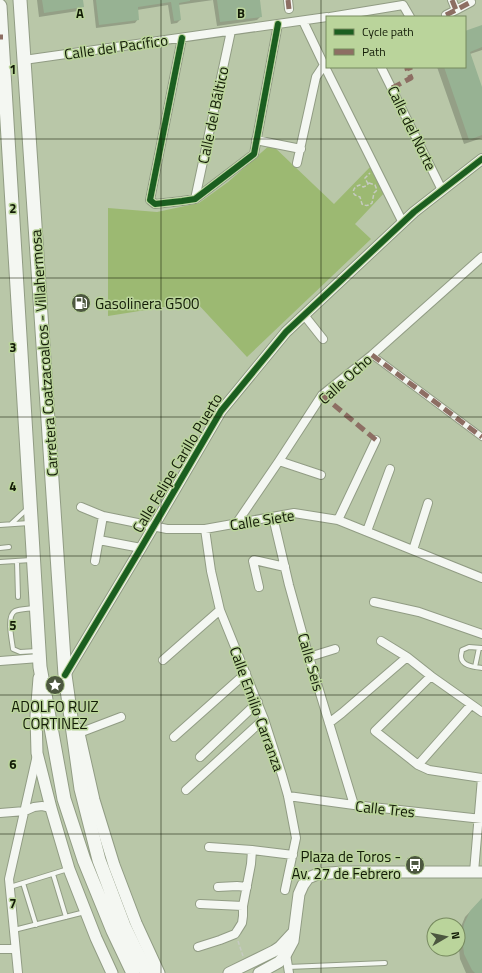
<svg xmlns="http://www.w3.org/2000/svg" width="482" height="973" font-family="'Titillium Web',sans-serif">
  <rect width="100%" height="100%" fill="#b9c7a8"/>
  <!-- green -->
  <path fill="#9cb972" d="M271,144L334,204L372,165L386,191L355,224L371,239L247,357L196,302L108,316V208L157,212L199,203L228,182Z"/>
  <!-- shadow -->
  <path fill="#0003" d="M37,0H82L83,6L78,11L39,17Z
    M93,0H259L261,16L257,20L217,26L213,0L178,5L180,20L177,23L171,24L168,5L137,10L138,19L135,23L96,28Z
    M482,26V50L470,54L482,90V138L464,144L437,67H465V32Z
    M482,899V973H466L460,959L458,939L460,929L465,917Z"/>
  <!-- building -->
  <path fill="#97b293" d="M42,0H83L84,7L44,13Z
    M96,0H190V1L179,3L181,20L174,21L171,2L138,7L139,20L99,25Z
    M217,0H260L262,17L220,22Z
    M482,25V47L470,52L482,87V135L469,140L444,67H465V31Z
    M482,898V973H475L472,970L464,954L462,936L464,924L470,911Z"/>
  <g fill="none" stroke-linecap="round" stroke-linejoin="round">
    <!-- service casing -->
    <g stroke="#919c84" stroke-width="6">
      <path id="service" d="M11,524L27,509
        M0,525L29,523
        M0,548L9,547
        M17,561L18,597
        M0,562L31,560
        M34,608C28,609 20,609 15,611C6,616 12,640 13,649L20,652L37,651
        M482,648L469,647L462,650C462,652 461,654 461,656C461,666 474,667 482,668
        M475,667L479,648
        M53,874L66,917
        M23,883L36,925
        M10,887L68,869
        M14,930L85,912
        M288,967L385,963"/>
    </g>
    <!-- pedestrian casing -->
    <g stroke="#919c84" stroke-width="8">
      <path id="pedestrian" d="M372,355L482,437"/>
    </g>
    <!-- minor casing -->
    <g stroke="#919c84" stroke-width="10">
      <path id="minor" d="M288,0L289,9
        M452,0L456,10L471,2
        M446,15L456,10
        M330,17L403,5L410,17
        M303,21L324,65L403,223
        M182,38L150,200L155,204L182,201L195,199L254,154L278,24
        M24,60L327,17
        M381,67L442,190
        M256,140L301,149
        M297,163L316,77L324,65
        M195,199L231,31
        M304,315L323,339
        M279,461L321,475
        M81,507L103,516L167,529H205L294,513L338,520L482,578
        M273,517L289,585L309,657L354,805
        M338,520L376,440
        M236,524L279,461L322,395L372,355L482,257
        M205,529L211,571L220,610L264,719L282,775L288,796L296,838L285,890
        M367,531L390,469
        M99,540L141,548
        M413,550L428,503
        M95,561L103,516
        M259,587L253,561L254,560L285,567
        M374,602L419,612L482,634
        M381,641L407,657L431,676L482,712
        M309,657L335,649
        M163,660L220,610
        M0,661L39,658
        M431,676L375,731L418,765L429,770L482,778L474,872
        M329,723L342,713L407,657
        M79,733L121,717
        M174,737L246,673
        M200,757L258,702
        M418,765L471,705
        M186,790L264,719
        M288,796L354,805L482,819
        M0,813L25,811L34,807L42,806L51,808
        M209,847L252,850L293,855
        M218,887L237,886L247,887
        M200,904L243,906
        M198,947L220,940L235,934L237,931L242,923L243,916V906L251,864L252,850
        M0,949H15
        M283,951L286,954L289,973
        M18,973L9,879L37,755"/>
    </g>
    <!-- tertiary casing -->
    <g stroke="#919c84" stroke-width="12">
      <path id="tertiary" d="M65,675L141,548L221,411L286,332L414,212L482,159"/>
    </g>
    <!-- secondary casing -->
    <g stroke="#919c84" stroke-width="13">
      <path id="secondary" d="M39,678L36,716L37,753L51,808L69,869L96,938L112,973
        M78,729L94,800L114,865L136,923L159,973
        M229,973L274,951L280,947L293,933
        M259,973L279,962L286,954L293,941L299,894L303,885L308,878L318,874L342,872H482"/>
    </g>
    <!-- trunk casing -->
    <g stroke="#919c84" stroke-width="15">
      <path id="trunk" d="M20,0L65,675L81,789L99,860L124,926L147,973
        M0,6L40,667L64,799L84,860L113,931L133,973"/>
    </g>
    <!-- path -->
    <path stroke="#c5cac0" stroke-width="1.5" stroke-dasharray="4 2" stroke-linecap="butt" d="M369,183L375,185L377,190L374,193L372,203C368,206 366,206 362,204L360,197L355,195C351,191 355,186 360,185L363,187L366,186Z
      M368,184L365,178L370,173
      M238,941L243,956"/>
    <!-- service -->
    <use href="#service" stroke="#f4f7f2" stroke-width="4"/>
    <!-- pedestrian -->
    <use href="#pedestrian" stroke="#f4f7f2" stroke-width="6"/>
    <!-- minor -->
    <use href="#minor" stroke="#f4f7f2" stroke-width="8"/>
    <!-- tertiary -->
    <use href="#tertiary" stroke="#f4f7f2" stroke-width="10"/>
    <!-- secondary -->
    <use href="#secondary" stroke="#f4f7f2" stroke-width="11"/>
    <!-- trunk -->
    <use href="#trunk" stroke="#f4f7f2" stroke-width="13"/>
    <!-- quiet -->
    <path stroke="#8d6e63" stroke-width="5" stroke-dasharray="10 5" stroke-linecap="butt" d="M288,0L289,9
      M452,0L456,10L471,2
      M446,15L456,10
      M0,37H3
      M392,88L411,78L407,69L412,67
      M372,355L482,437
      M322,395L376,440"/>
    <!-- cycleway casing -->
    <g stroke="#bad49b" stroke-width="8">
      <path id="cycleway" d="M182,38L150,200L155,204L182,201L195,199L254,154L278,24
        M65,675L141,548L221,411L286,332L414,212L482,159"/>
    </g>
    <!-- cycleway -->
    <use href="#cycleway" stroke="#1b5e20" stroke-width="6"/>
  </g>
  <!-- grid -->
  <path fill="none" stroke="#121b06" stroke-width="1" stroke-opacity="0.55" d="M161,0V973M321,0V973M0,139H482M0,278H482M0,417H482M0,556H482M0,695H482M0,834H482"/>
  <!-- icons -->
  <defs>
    <g id="fuel-disc" transform="scale(1)"><circle r="9.5" fill="#4c573f" stroke="#bad49b"/><path d="M-5.5-6h7V0h2V4h1.3V-2.5L3-4.5l.8-.8L6-3V5H2.5V1h-1V6h-7ZM-4.2-4.7v3.2H.2V-4.7Z" fill="#fff"/></g>
    <g id="sight-disc" transform="scale(1)"><circle r="9.5" fill="#4c573f" stroke="#bad49b"/><path d="M0-6L1.8-2.2L6-1.7L2.9 1.2L3.7 5.4L0 3.3L-3.7 5.4L-2.9 1.2L-6-1.7L-1.8-2.2Z" fill="#fff"/></g>
    <g id="bus-disc" transform="scale(1)"><circle r="9.5" fill="#4c573f" stroke="#bad49b"/><path d="M-5-6H5V4H4V6H2V4H-2V6H-4V4H-5ZM-3.5-4V0h7V-4ZM-3.5 1.2v1.5H-2V1.2ZM2 1.2v1.5H3.5V1.2Z" fill="#fff"/></g>
  </defs>
  <g fill-rule="evenodd">
    <use href="#fuel-disc" x="81" y="303"/>
    <use href="#sight-disc" x="55" y="685"/>
    <use href="#bus-disc" x="415" y="865"/>
  </g>
  <g text-anchor="middle" dominant-baseline="central" stroke-width="3" stroke-linejoin="round" paint-order="stroke">
    <!-- street labels -->
    <g font-size="15" fill="#121b06" stroke="#bad49b">
      <text transform="translate(116 47) rotate(-8)">Calle del Pacífico</text>
      <text transform="translate(213 115) rotate(-78)">Calle del Báltico</text>
      <text transform="translate(412 128) rotate(64)">Calle del Norte</text>
      <text transform="translate(44 353) rotate(-94)">Carretera Coatzacoalcos - Villahermosa</text>
      <text transform="translate(345 379) rotate(-42)">Calle Ocho</text>
      <text transform="translate(177 463) rotate(-59)">Calle Felipe Carillo Puerto</text>
      <text transform="translate(262 520) rotate(-9)">Calle Siete</text>
      <text transform="translate(311 662) rotate(74)">Calle Seis</text>
      <text transform="translate(257 709) rotate(70)">Calle Emilio Carranza</text>
      <text transform="translate(385 809) rotate(6)">Calle Tres</text>
    </g>
    <!-- poi labels -->
    <g font-size="15" fill="#121b06" stroke="#bad49b" text-anchor="start">
      <text x="95" y="303">Gasolinera G500</text>
      <text x="55" y="706" text-anchor="middle">ADOLFO RUIZ<tspan x="55" dy="17">CORTINEZ</tspan></text>
      <text x="401" y="856" text-anchor="end">Plaza de Toros -<tspan x="401" dy="17">Av. 27 de Febrero</tspan></text>
    </g>
  </g>
  <g font-size="13" text-anchor="middle" font-weight="bold" fill="#121b06" stroke="#bad49b" stroke-width="3" stroke-linejoin="round" paint-order="stroke">
    <text x="80" y="18">A</text>
    <text x="241" y="18">B</text>
    <text x="13" y="74">1</text>
    <text x="13" y="213">2</text>
    <text x="13" y="352">3</text>
    <text x="13" y="491">4</text>
    <text x="13" y="630">5</text>
    <text x="13" y="769">6</text>
    <text x="13" y="908">7</text>
  </g>
  <!-- legend -->
  <rect x="326" y="16" width="140" height="52" fill="#bad49b" stroke="#778a5f"/>
  <rect x="334" y="29" width="20" height="6" fill="#1b5e20" stroke="#778a5f"/>
  <text x="362" y="36" font-size="12" fill="#121b06">Cycle path</text>
  <rect x="334" y="49" width="20" height="6" fill="#8d6e63" stroke="#778a5f"/>
  <text x="362" y="56" font-size="12" fill="#121b06">Path</text>
  <!-- north arrow -->
  <g transform="translate(446 937) rotate(81)"><circle r="19" fill="#bad49b" stroke="#778a5f"/>
  <path d="M0-3L7 15L0 10L-7 15Z" fill="#4c573f"/>
  <text y="-6" font-size="11" font-weight="bold" text-anchor="middle" fill="#121b06">N</text>
  </g>
</svg>
